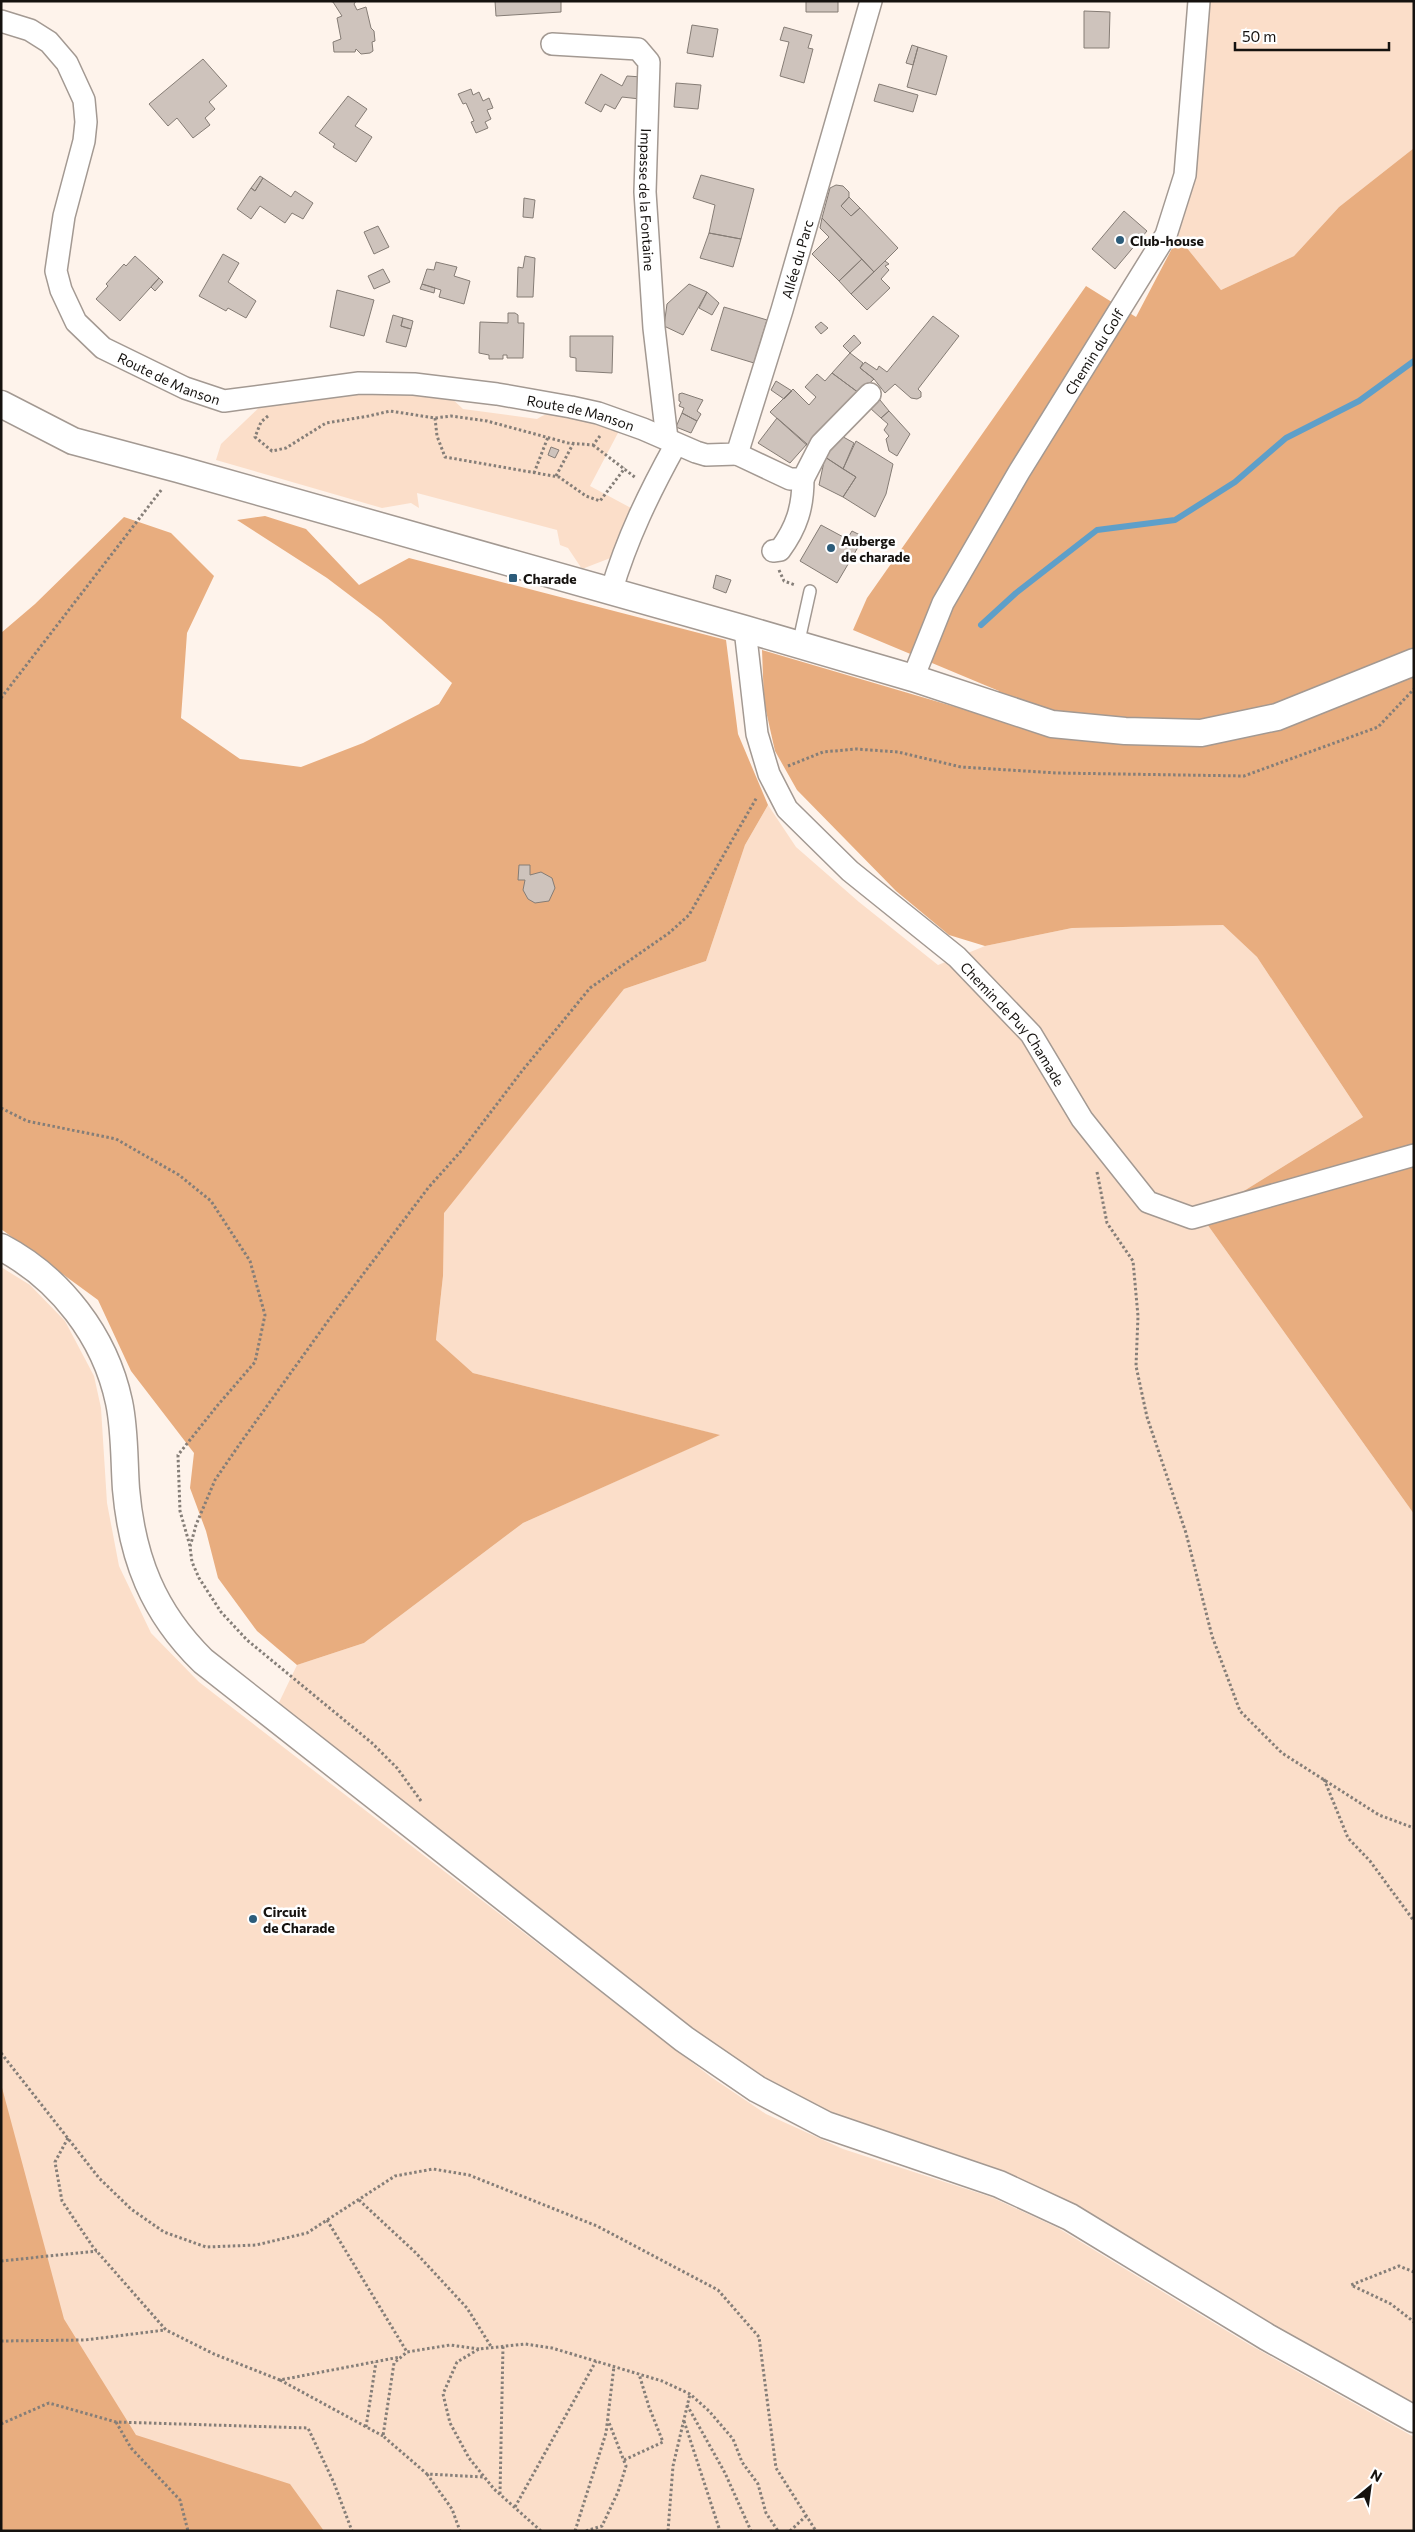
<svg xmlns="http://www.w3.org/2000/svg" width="1415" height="2532" font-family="Commissioner,sans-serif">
  <rect width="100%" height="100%" fill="#fef3eb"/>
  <!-- green -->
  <path fill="#fbdec9" d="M1199,1H1414V148L1339,207L1294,256L1221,290L1178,237Z
    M373,388L448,395L463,409L537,419C561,403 595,422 619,431L590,486L631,508L613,557L582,569L568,548L560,545L557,530L417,493L419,508L411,503L382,508L216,460L221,444L268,399Z
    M768,805L796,847L859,902L938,965L985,946L1072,928L1223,925L1257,957L1363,1117L1202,1217L1414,1514V2414L1071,2217L806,2116L272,1717L297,1665L364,1643L523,1523L719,1435L473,1373L436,1341L443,1276V1213L624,989L706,961L745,845Z
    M1,1267L30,1285L65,1321L94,1376L101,1408L107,1503L119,1566L151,1633L199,1682L711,2077L766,2114L843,2149L991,2197L1058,2228L1250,2345L1414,2437V2531H1Z"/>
  <!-- forest -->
  <path fill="#e8ad7f" d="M1414,148V1514L1202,1217L1363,1117L1257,957L1223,925L1072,928L985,946L949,935L896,891L797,790L775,751L764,702L762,650L993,718L999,691L853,630L867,598L1086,286L1136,317L1178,237L1221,290L1294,256L1339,207Z
    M265,516L306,529L359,585L409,558L726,640L738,734L768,805L745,845L706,961L624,989L444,1213L443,1276L436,1340L473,1373L720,1435L523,1523L364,1643L297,1665L257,1631L218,1578L206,1531L190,1488L194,1453L131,1371L98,1300L1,1229V633L35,604L124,517L171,533L214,576L187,633L181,718L240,759L301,767L363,743L439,704L452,683L381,619L327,578L237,520Z
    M1,2084L64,2319L136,2435L290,2484L324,2531H1Z"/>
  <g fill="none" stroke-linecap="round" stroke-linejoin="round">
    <!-- stream -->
    <path stroke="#5e9fc9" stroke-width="6" d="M981,625L1016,593L1097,530L1175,520L1235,482L1286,438L1359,401L1414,361"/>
  </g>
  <!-- building -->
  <path fill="#cec3bc" stroke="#857c75" d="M329,1H356L354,4L357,10L366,7L371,28L374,31L375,41L372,42L373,51L370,53L361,54L356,49L355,52H334L333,42L341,39L337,18L342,16L333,2Z
    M495,1H561V12L496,16Z
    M806,1H838V12H806Z
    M1084,11L1110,12L1109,48H1084Z
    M692,25L718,29L713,57L687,53Z
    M784,27L812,35L808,48L813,49L804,83L780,76L789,42L780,40Z
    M912,45L918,47L913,65L906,63Z
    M918,47L947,56L936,95L907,87Z
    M203,59L227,86L209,102L215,109L205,118L210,125L193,138L177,118L168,126L149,104Z
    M601,74L622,86L627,76L642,77L640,99L622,97L615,109L605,104L601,112L585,103Z
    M676,83L701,85L698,109L674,107Z
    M879,84L918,95L913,112L874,101Z
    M471,89L473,95L479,92L483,101L489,98L493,108L487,110L491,119L485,122L488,128L476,133L471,122L474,121L466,103L463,104L458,94Z
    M348,96L367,109L355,126L372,137L356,162L333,147L335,144L319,133Z
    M701,175L754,189L741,239L709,233L715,205L693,198Z
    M260,176L263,178L255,191L251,188Z
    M263,178L291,197L295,191L313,203L303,219L292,213L285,223L260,206L251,219L237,209L251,188L255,191Z
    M836,185L843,186L849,192V197L841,206L851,216L860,208L898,248L874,272L822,218L830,188Z
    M849,197L860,208L851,216L841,206Z
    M524,198L535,200L533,218L523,217Z
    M1124,211L1147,231L1115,269L1092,249Z
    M822,218L862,259L839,281L812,254L829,237L820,228Z
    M378,226L389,247L374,254L364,232Z
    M709,233L741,239L733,267L700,258Z
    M223,254L239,263L228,282L256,301L246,318L228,308L226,311L199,296Z
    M135,256L159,278L120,321L96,299L108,286L106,284L124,264L126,266Z
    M525,256L535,258L533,297H517L518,267L523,268Z
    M862,259L874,272L851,294L839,281Z
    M885,261L889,264L885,266L889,270L881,279L890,288L867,310L851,294Z
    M436,262L457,267L454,276L470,281L464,304L439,297L441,290L422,284L427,269L434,270Z
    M383,269L390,282L374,289L368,276Z
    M159,278L163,282L155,291L151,287Z
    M422,284L435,288L434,293L420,289Z
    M689,284L707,292L683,335L664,326L667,304Z
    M337,290L374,300L364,336L330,327Z
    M707,292L719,303L712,315L699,308Z
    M724,307L767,320L754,363L711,350Z
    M508,313H515L518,315V323H524L523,358H507V355H503V359H489V355L479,353L480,322L508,323Z
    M393,315L403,318L401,326L411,329L406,347L386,342Z
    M933,316L959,336L918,389L921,392V397L917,399L911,398L895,384L885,393L874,379L860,368L865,362L877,370L879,366L887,372Z
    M403,318L413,321L411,329L401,326Z
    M821,322L828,328L821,334L815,327Z
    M854,335L861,343L850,353L843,346Z
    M570,336H613L612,373L576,371V358L570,357Z
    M850,353L863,363L860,368L874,379L859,393L832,373Z
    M832,373L859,393L810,448L770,412L793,389L809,405L816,397L805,387L817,374L825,381Z
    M776,381L792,391L784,399L771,390Z
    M682,393L703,400L697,411L701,414L697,421L682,413L684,408L679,406L681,402L679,401V394Z
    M880,400L889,411L881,418L870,408Z
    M889,411L910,434L897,456L889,451L886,439L889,436L884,430L888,424L881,418Z
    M682,413L697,421L691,433L676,427Z
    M777,418L807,444L790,463L758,443Z
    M838,434L854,443L843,469L825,457Z
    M856,441L893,464L886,494L875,517L843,497L856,477L843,469Z
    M551,447L559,450L555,458L548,455Z
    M825,457L856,477L843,497L819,485Z
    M821,525L847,539L852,531L864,537L837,583L800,561Z
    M716,575L731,580L726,593L713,588Z
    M519,865H530V875L541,872L552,878L555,888L549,901L535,903L528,899L523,890L525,880H518Z"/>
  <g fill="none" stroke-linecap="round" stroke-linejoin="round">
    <!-- service casing -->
    <g stroke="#a39992" stroke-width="14">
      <path id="service" d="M798,645L810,591"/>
    </g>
    <!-- minor casing -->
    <g stroke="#a39992" stroke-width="24">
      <g id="minor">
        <path id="s1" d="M1,21L30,30L49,42L67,63L84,100L86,122L84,141L64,216L56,271L61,290L76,322L103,348L185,388L224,401L359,383L414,384L497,394L571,407L598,413L643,429L696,452L706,455L737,454L782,310L871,1"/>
        <path id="s2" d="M552,44L638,49L649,62L645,192L654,328L667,439"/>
        <path d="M737,454L790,479H803L821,444L870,394"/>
        <path d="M773,551L780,550C797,527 803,507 803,479"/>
        <path d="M611,592C627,538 649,493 676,444"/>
        <path id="s3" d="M745,629L757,734L769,774L787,809L850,871L957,957L1031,1034L1082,1119L1148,1202L1192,1218L1414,1155"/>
        <path id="s4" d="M913,678L943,603L1019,472L1166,235L1185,175L1199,1"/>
      </g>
    </g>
    <!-- tertiary casing -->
    <g stroke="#a39992" stroke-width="29">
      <path id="tertiary" d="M1,404L73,441L178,469L745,629L913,678L1052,724L1125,731L1201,733L1277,717L1414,662
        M1,1247C60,1278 105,1336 119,1402C125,1430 124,1460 126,1489C132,1558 153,1612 203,1661L684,2039L757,2089L826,2125L999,2184L1070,2217L1267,2337L1414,2419"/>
    </g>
    <!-- path -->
    <path stroke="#857e78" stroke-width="3" stroke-dasharray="2.5 2.5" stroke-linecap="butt" d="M268,416L261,422L255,437L272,451L286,448L326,423L369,416L390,411L435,418L451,416L487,421L568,443L593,445L600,436
      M435,418L437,436L445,457L559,477L586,496L600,501L625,468
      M593,445L636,478
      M534,473L548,437
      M556,476L573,444
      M779,570L784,581L795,585
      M1,698L162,489
      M788,766L823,752L856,749L898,752L961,767L1057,773L1244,776L1378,727L1414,689
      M1,1108L27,1121L116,1139L179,1175L211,1201L250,1261L265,1315L255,1362L217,1406L178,1455L180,1511L190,1546
      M1097,1172L1107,1223L1133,1261L1138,1316L1136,1366L1147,1417L1186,1533L1212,1636L1240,1711L1282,1753L1379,1815L1414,1828
      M1324,1779L1348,1838L1370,1861L1414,1921
      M421,1801L397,1768L372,1743L247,1640L221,1612L199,1578L192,1562L190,1547L196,1525L215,1480L239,1445L328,1321L428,1188L462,1150L522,1071L590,988L669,933L689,915L757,797
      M1,2053L99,2178L131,2209L164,2232L206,2247L256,2245L307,2233L395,2176L433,2169L469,2175L597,2226L718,2290L759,2337L776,2468L816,2531
      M68,2138L55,2162L62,2201L93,2247L166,2330L214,2354L280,2380L400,2357
      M359,2200L416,2253L467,2308L492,2348
      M327,2220L407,2352
      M1,2261L97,2251
      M1414,2272L1399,2266L1351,2285L1391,2304L1414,2322
      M1,2341L85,2340L165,2330
      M479,2349L450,2345L407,2352L394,2363L383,2436L427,2474L483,2477
      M280,2380L383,2436
      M687,2405L725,2473L751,2531
      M684,2421L720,2531
      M116,2422L131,2448L180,2500L188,2531
      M1,2424L49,2403L116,2422L308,2428L334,2483L352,2531
      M366,2427L376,2362
      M624,2460L663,2442L649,2407L639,2374
      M427,2474L452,2509L460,2531
      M500,2494L503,2346
      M515,2507L596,2361
      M541,2531L494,2489L469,2458L450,2423L443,2394L457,2362L479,2349L525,2344L552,2348L662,2381L690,2394L709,2411L733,2439L742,2462L758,2484L766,2513L778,2531
      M575,2531L606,2433L614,2366
      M586,2531L602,2526L618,2492L626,2466L608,2420
      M668,2531L673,2466L690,2394
      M790,2531L806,2516"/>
    <!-- service -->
    <use href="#service" stroke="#fff" stroke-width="11"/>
    <!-- minor -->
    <use href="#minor" stroke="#fff" stroke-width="21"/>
    <!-- tertiary -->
    <use href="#tertiary" stroke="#fff" stroke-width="26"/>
  </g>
  <!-- markers -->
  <g fill="#2c5c7a" stroke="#fff" stroke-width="2">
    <circle cx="1120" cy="240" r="5"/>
    <circle cx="831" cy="548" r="5"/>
    <rect x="508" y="573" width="10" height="10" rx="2.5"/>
    <circle cx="253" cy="1919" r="5"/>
  </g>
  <g text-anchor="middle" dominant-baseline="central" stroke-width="5" stroke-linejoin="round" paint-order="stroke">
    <!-- street labels -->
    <g font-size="14" fill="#15120f" stroke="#fff">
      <text stroke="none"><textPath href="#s2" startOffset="241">Impasse de la Fontaine</textPath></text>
      <text stroke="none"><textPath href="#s1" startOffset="1249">Allée du Parc</textPath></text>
      <text stroke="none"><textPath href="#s4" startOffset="374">Chemin du Golf</textPath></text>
      <text stroke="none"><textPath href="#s1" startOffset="461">Route de Manson</textPath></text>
      <text stroke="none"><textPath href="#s1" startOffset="881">Route de Manson</textPath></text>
      <text stroke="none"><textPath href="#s3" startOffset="500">Chemin de Puy Chamade</textPath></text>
    </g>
    <!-- poi labels -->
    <g font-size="14" font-weight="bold" fill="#15120f" stroke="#fff" text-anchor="start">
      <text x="1130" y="240">Club-house</text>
      <text x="841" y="540">Auberge<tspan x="841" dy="16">de charade</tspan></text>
      <text x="523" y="578">Charade</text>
      <text x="263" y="1911">Circuit<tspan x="263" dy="16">de Charade</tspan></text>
    </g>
  </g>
  <!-- border -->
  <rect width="1415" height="2532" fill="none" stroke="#15120f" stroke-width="5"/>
  <!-- north arrow -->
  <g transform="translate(1370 2487) rotate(29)" stroke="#ffffff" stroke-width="4" paint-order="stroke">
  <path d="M0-4L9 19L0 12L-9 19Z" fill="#15120f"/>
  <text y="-8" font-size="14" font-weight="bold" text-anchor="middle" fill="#15120f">N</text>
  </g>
  <!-- scale -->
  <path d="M1235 42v8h154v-8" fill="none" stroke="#15120f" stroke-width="2.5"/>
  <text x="1242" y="42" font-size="15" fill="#15120f" stroke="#ffffff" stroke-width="4" paint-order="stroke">50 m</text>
</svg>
